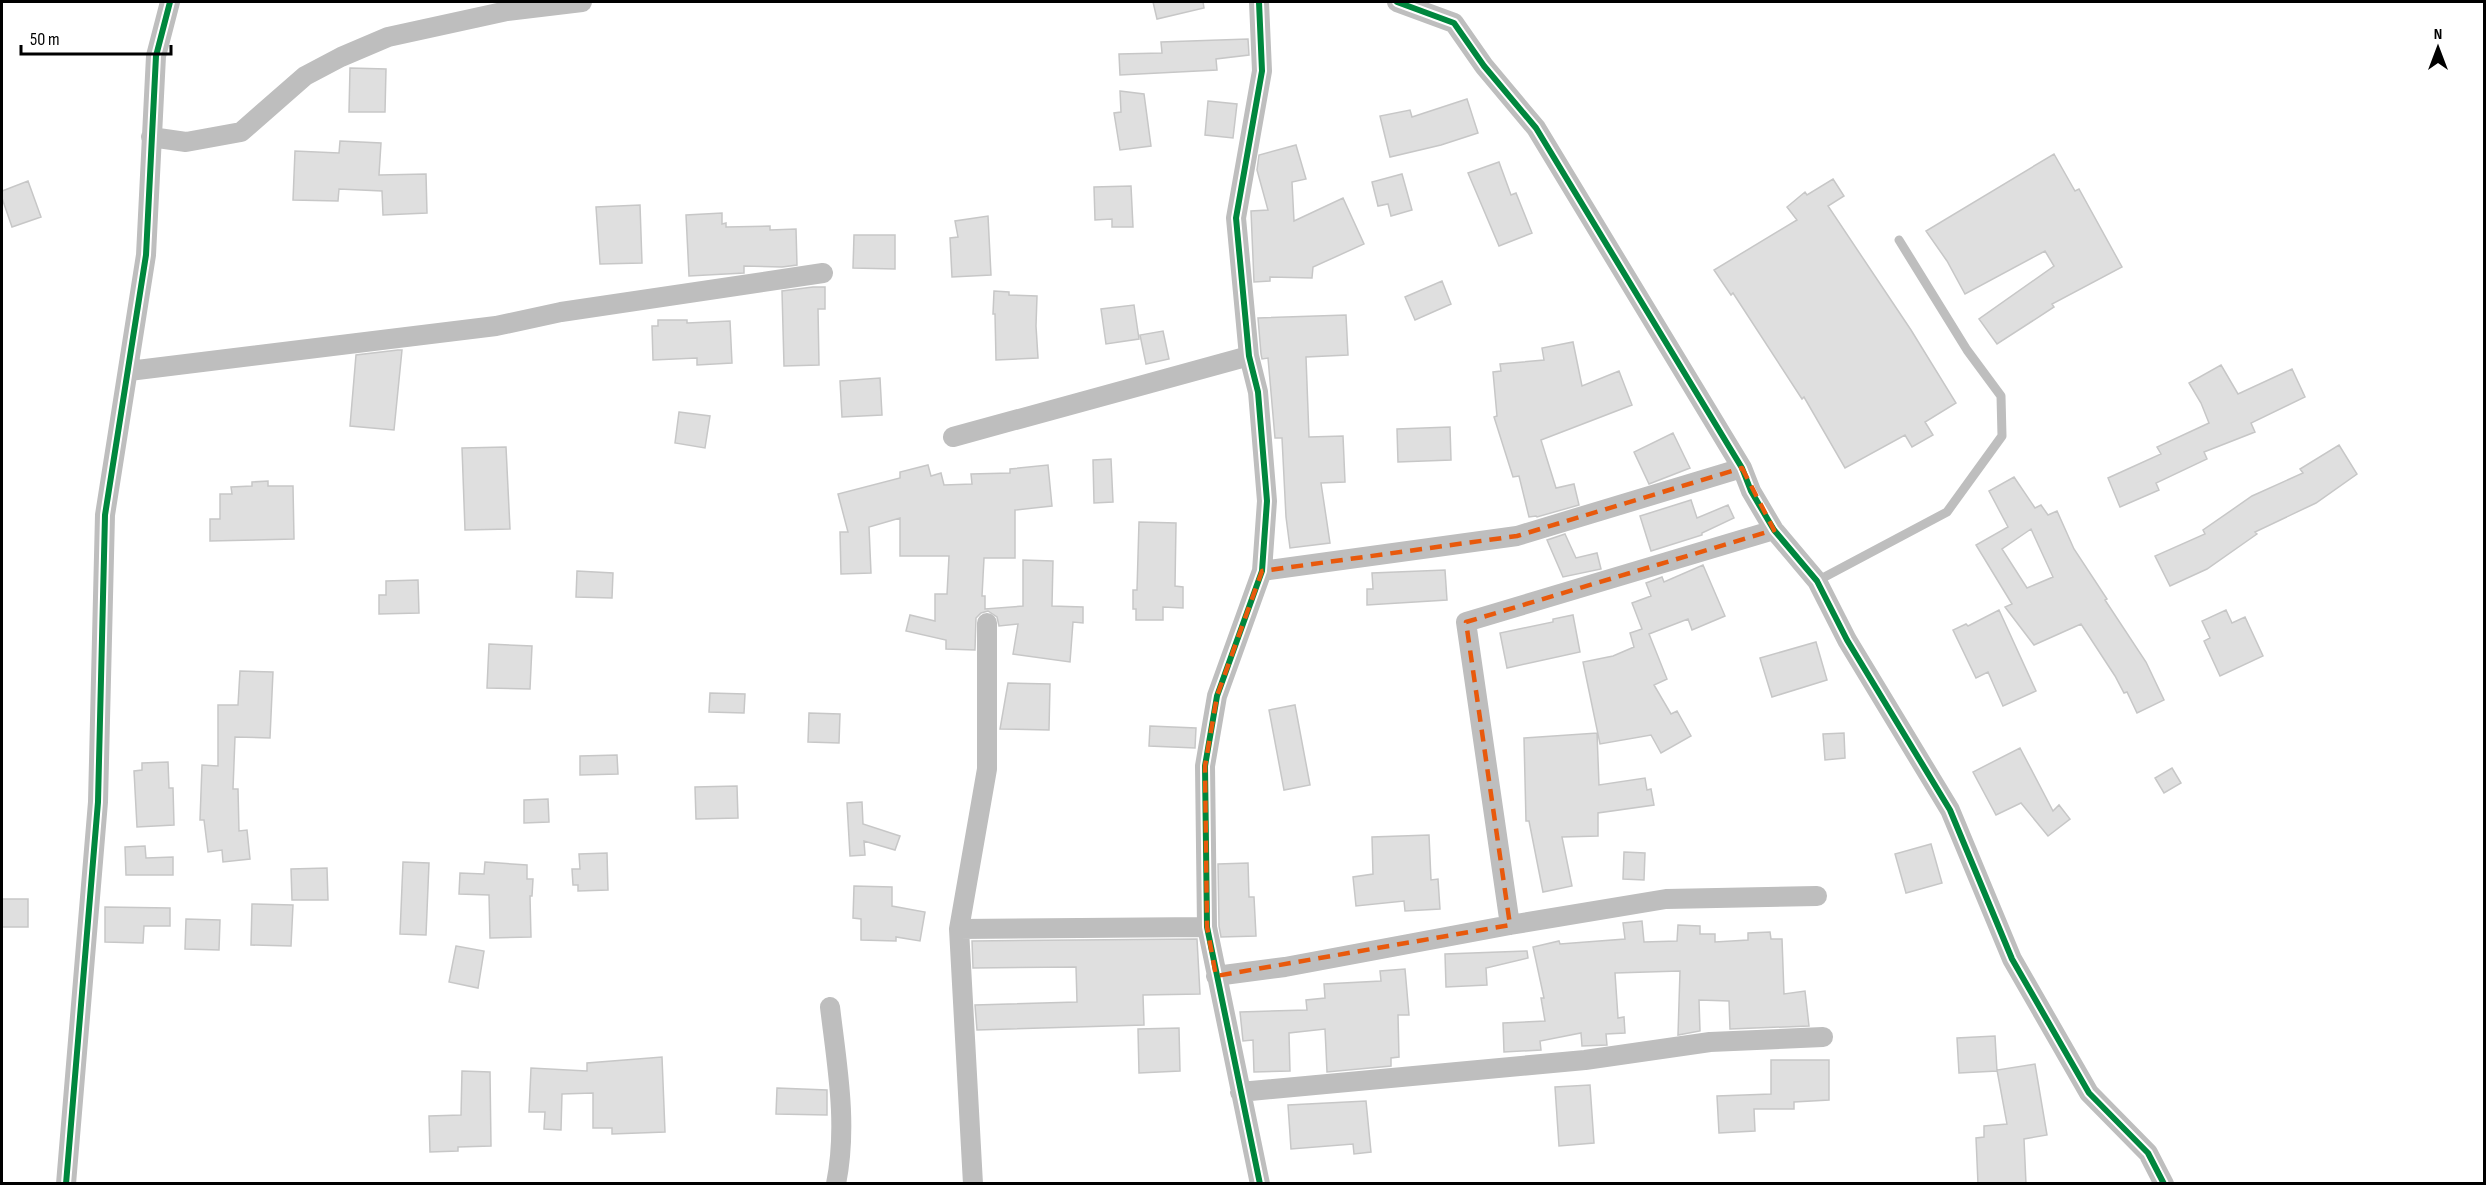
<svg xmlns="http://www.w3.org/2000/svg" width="2486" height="1185" font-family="'Sofia Sans Condensed',sans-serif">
  <rect width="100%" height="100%" fill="#fff"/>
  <!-- building -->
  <path fill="#dfdfdf" stroke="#c7c7c7" stroke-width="1.5" fill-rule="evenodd" d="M1153,2H1203L1204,8L1157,19Z
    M1248,39L1249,55L1216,59L1217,70L1120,75L1119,54L1162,53L1161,42Z
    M350,68L386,69L385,112H349Z
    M1120,91L1144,94L1151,146L1120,150L1114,113L1121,112Z
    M1467,99L1478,133L1441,145L1390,157L1380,116L1410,110L1412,117Z
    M1208,101L1237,104L1233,138L1205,135Z
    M340,141L381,143L379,175L426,174L427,213L383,215L382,191L339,189L338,201L293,200L295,151L339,153Z
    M1296,145L1306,179L1292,182L1294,221L1343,198L1364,244L1313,267L1312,278L1270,277V281L1254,282L1251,211L1268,210L1257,170L1259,155Z
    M2054,154L2075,191L2079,189L2122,267L2052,304L2054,307L1997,344L1979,319L2054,266L2045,251L1965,294L1947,261L1926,231Z
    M1499,162L1511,195L1516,193L1532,233L1499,246L1468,173Z
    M1402,174L1412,210L1391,216L1388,204L1378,206L1372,182Z
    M1833,179L1844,196L1828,206L1911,330L1956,403L1925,422L1933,435L1912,447L1905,435L1845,468L1804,397L1802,399L1733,293L1731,295L1714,270L1797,220L1787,207L1805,192L1807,195Z
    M28,181L41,217L12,227L2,198V191Z
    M1131,186L1133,227H1112V219L1095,220L1094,187Z
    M640,205L642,263L600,264L596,207Z
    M722,213V224L726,223V227L770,226V230L796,229L797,265L782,267L744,266V273L689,276L686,215Z
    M988,216L991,275L952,277L950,238L958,237L955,221Z
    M854,235H895V269L853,268Z
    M1442,281L1451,304L1415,320L1405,297Z
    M813,287H825V309H818L819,365L784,366L782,291Z
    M994,291L1009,292V295L1037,296L1036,326L1038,358L996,360L995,314H993Z
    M1134,305L1139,339L1106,344L1101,309Z
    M1346,315L1348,355L1306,357L1309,437L1343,436L1345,482L1321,483L1330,543L1290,548L1286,517L1282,438H1275L1268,358L1262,359L1261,354L1258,318Z
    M658,320H687V323L730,321L732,363L697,365V358L653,360L652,326H658Z
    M1163,331L1169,359L1146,364L1140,335Z
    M1573,342L1582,386L1619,371L1632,405L1541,440L1556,488L1574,484L1579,505L1537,517L1536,516L1529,517L1519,476L1513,477L1494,417L1497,416L1493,372L1501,371L1500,364L1544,360L1542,348Z
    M398,350H402L394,430L350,426L356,355Z
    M2221,365L2238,394L2292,369L2305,397L2251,423L2255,432L2204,452L2207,459L2156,483L2159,490L2120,507L2108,478L2161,454L2157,447L2209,423L2201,403L2189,383Z
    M880,378L882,415L842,417L840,381Z
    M679,412L710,416L705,448L675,443Z
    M1450,427L1451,460L1398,462L1397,429Z
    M1673,433L1690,468L1649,484L1634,452Z
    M2339,445L2357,474L2316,503L2255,532L2257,534L2207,569L2170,586L2155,556L2205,534L2203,530L2252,496L2303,473L2300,469Z
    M506,447L510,529L465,530L462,448Z
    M1111,459L1113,502L1094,503L1093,460Z
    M928,465L931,476L941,473L944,485L972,484L971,474L1010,473V469L1048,465L1052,506L1015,510V558H984L982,596H985V609L1023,606V560L1053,561L1052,606L1083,607V623L1073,622L1070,662L1013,654L1018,624L999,626L997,617L988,611L981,613L976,618L975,650L946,649V640L906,631L910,615L935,621V594H947L949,556H900V518L869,527L871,573L841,574L840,532H848L838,494L900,478V472Z
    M2014,477L2035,508L2041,505L2048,515L2057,511L2074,549L2107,599L2105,600L2146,662L2164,700L2137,713L2127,692L2124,693L2115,676L2081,624L2034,645L2005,607L2012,604L1976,545L2008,527L1989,491ZM2031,529L2053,577L2027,588L2002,549Z
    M268,481V486H293L294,539L210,541V519H220V494H232L231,487L252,486V482Z
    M1691,500L1697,518L1728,505L1734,518L1702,533V535L1651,551L1640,516Z
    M1139,522L1176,523L1175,586L1183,587V608L1163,607V620H1136V609H1133V590H1137Z
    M1565,534L1576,558L1597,553L1601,569L1563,577L1547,540Z
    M1703,565L1725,616L1692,630L1688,619L1649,634L1667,679L1654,685L1671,714L1677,711L1691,736L1661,753L1651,735L1600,744L1583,662L1613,656L1634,647L1630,633L1642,629L1632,603L1651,596L1646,583L1662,577L1664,582Z
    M1445,570L1447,600L1367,605V589H1373L1372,573Z
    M577,571L613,573L612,598L576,597Z
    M418,580L419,613L379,614V595H386V581Z
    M1999,610L2036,691L2003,706L1988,672L1976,678L1953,630L1966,624L1968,626Z
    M2226,610L2232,623L2245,617L2263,656L2220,676L2204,641L2210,638L2202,621Z
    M1573,615L1580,652L1507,668L1500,633L1553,622V619Z
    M1816,642L1827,680L1772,697L1760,658Z
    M489,644L532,646L530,689L487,688Z
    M240,671L273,672L270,738L235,737L233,789H238L239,831L247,830L250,859L223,862L222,850L208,852L204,820H200L202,765L218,766V705H238Z
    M1008,683L1050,684L1049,730L1000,729Z
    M710,693L745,694L744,713L709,712Z
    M1295,705L1310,785L1284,790L1269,710Z
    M809,713L840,714L839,743L808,742Z
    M1150,726L1196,728L1195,748L1149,746Z
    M1597,733L1599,785L1645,778L1647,790L1651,789L1654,805L1598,813V836L1562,837L1572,886L1543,892L1529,821H1526L1524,738Z
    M1844,733L1845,758L1825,760L1823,734Z
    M2020,748L2053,811L2059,805L2070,819L2048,836L2021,803L1996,815L1973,772Z
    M617,755L618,774L580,775V756Z
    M168,762L169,788H173L174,825L137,827L134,771L142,770V763Z
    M2172,768L2181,783L2164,793L2155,778Z
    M737,786L738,818L696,819L695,787Z
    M548,799L549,822L524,823V800Z
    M862,802L863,824L900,836L895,850L864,841L865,855L850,856L847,803Z
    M1429,835L1431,880L1438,879L1440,909L1405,911L1404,901L1356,906L1353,877L1373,874L1372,837Z
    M1931,844L1942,883L1906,893L1895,854Z
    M145,846L146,858L173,857V875H126L125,847Z
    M1624,852L1645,853L1644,880L1623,879Z
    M607,853L608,890L578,891V885H573L572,869H580L579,854Z
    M403,862L429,863L426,935L400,934Z
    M485,862L527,865V879H533L532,896H530L531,937L490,938L489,895L459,894L460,873L484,874Z
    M1248,863L1249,897H1254L1256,936L1221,937L1219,926L1218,864Z
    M327,868L328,900H292L291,869Z
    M854,886L892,887V906L925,912L920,941L896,937V941L861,940V919L853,918Z
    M2,899H28V927H2Z
    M252,904L293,905L291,946L251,945Z
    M105,907L170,908V926H144L143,943L105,942Z
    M186,919L220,920L219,950L185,949Z
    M1642,921L1644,942L1677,941L1678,925L1700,926V934H1715V942L1748,940V933L1770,932L1771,939H1782L1784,994L1805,991L1809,1026L1730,1029L1729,1001L1699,1000L1700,1031L1678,1035L1680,971L1615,973L1618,1018L1624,1017L1625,1033L1606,1034L1607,1045L1582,1046L1581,1033L1540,1041L1541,1050L1504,1052L1503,1023L1545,1021L1541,998H1544L1533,947L1559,941L1560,944L1625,939L1623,923Z
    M1197,939L1200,994L1143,995L1144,1025L977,1030L975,1005L1077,1002L1076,967L973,968L972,941Z
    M456,946L484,951L478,988L449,982Z
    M1527,951L1528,958L1486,968L1487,985L1446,987L1445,954Z
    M1405,969L1409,1015H1398L1399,1057L1391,1058V1066L1327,1072L1325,1029L1289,1033L1290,1071L1254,1072L1253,1040L1243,1041L1240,1012L1307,1010L1306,1000L1325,998L1324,984L1381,981L1380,971Z
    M1179,1028L1180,1071L1139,1073L1138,1029Z
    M1995,1036L1997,1071L1959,1073L1957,1038Z
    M662,1057L665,1132L612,1134V1128H593V1093L562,1094L561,1130L544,1129L545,1112H529L531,1068L587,1071V1063Z
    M1771,1060H1829V1100L1794,1102V1109H1754L1755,1131L1719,1133L1717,1096L1771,1094Z
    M2035,1064L2047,1135L2024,1139L2026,1184H1978L1976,1138L1984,1137V1126L2007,1124L1997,1070Z
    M462,1071L490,1072L491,1146L458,1147V1151L430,1152L429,1116L461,1115Z
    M1590,1085L1594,1143L1559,1146L1555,1087Z
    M777,1088L827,1090V1115L776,1114Z
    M1366,1101L1371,1152L1354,1154L1353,1144L1291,1149L1288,1105Z"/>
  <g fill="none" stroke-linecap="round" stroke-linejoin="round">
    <!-- lane -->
    <path stroke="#bebebe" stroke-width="9" d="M1817,581L1947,512L2002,436L2001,396L1967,350L1899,240"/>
    <!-- street -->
    <path stroke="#bebebe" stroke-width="20" d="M1259,2L1262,71L1236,218L1249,356L1258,392L1267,501L1262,571L1217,696L1205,766L1207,927L1260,1184
      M1397,2L1454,23L1484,66L1536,128L1742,468L1751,491L1774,530L1817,581L1847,640L1950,810L2012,959L2089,1093L2148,1153L2164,1184
      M151,137L186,142L241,132L305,76L341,57L388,37L507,11L582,2
      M129,371L496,326L561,312L823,273
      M953,437L1249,356
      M1262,571L1517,536L1742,468
      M1510,925L1466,622L1774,530
      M959,929L1207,927
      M1216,976L1285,967L1510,925L1666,899L1817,896
      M830,1007C837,1066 848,1125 836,1184
      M1240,1092L1585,1060L1710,1042L1823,1037
      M66,1184L98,802L105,515L146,255L156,56L170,2
      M973,1184L959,929L987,769V623"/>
    <!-- cycleway casing -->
    <g stroke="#fff" stroke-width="10">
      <path id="cycleway" d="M1259,2L1262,71L1236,218L1249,356L1258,392L1267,501L1262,571L1217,696L1205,766L1207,927L1260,1184
        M1397,2L1454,23L1484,66L1536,128L1742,468L1751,491L1774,530L1817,581L1847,640L1950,810L2012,959L2089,1093L2148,1153L2164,1184
        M66,1184L98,802L105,515L146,255L156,56L170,2"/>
    </g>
    <!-- cycleway -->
    <use href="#cycleway" stroke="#00873e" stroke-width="6"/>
  </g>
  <!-- marked area -->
  <path fill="none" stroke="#e8590c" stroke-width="4.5" stroke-dasharray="12 8" stroke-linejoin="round" d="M1742,468L1774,530L1466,622L1510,925L1216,976L1207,927L1205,766L1217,696L1262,571L1517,536Z"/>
  <!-- border -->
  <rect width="2486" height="1185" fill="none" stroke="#000000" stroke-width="6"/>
  <!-- north arrow -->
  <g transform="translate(2438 48)" stroke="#ffffff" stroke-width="4.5" paint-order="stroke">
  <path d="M0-4.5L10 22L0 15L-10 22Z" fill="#000000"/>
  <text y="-9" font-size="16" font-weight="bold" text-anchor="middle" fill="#000000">N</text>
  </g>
  <!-- scale -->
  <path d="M21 45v9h150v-9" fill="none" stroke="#000000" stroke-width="3"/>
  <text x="30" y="45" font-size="18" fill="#000000" stroke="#ffffff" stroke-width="4.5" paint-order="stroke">50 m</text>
</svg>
